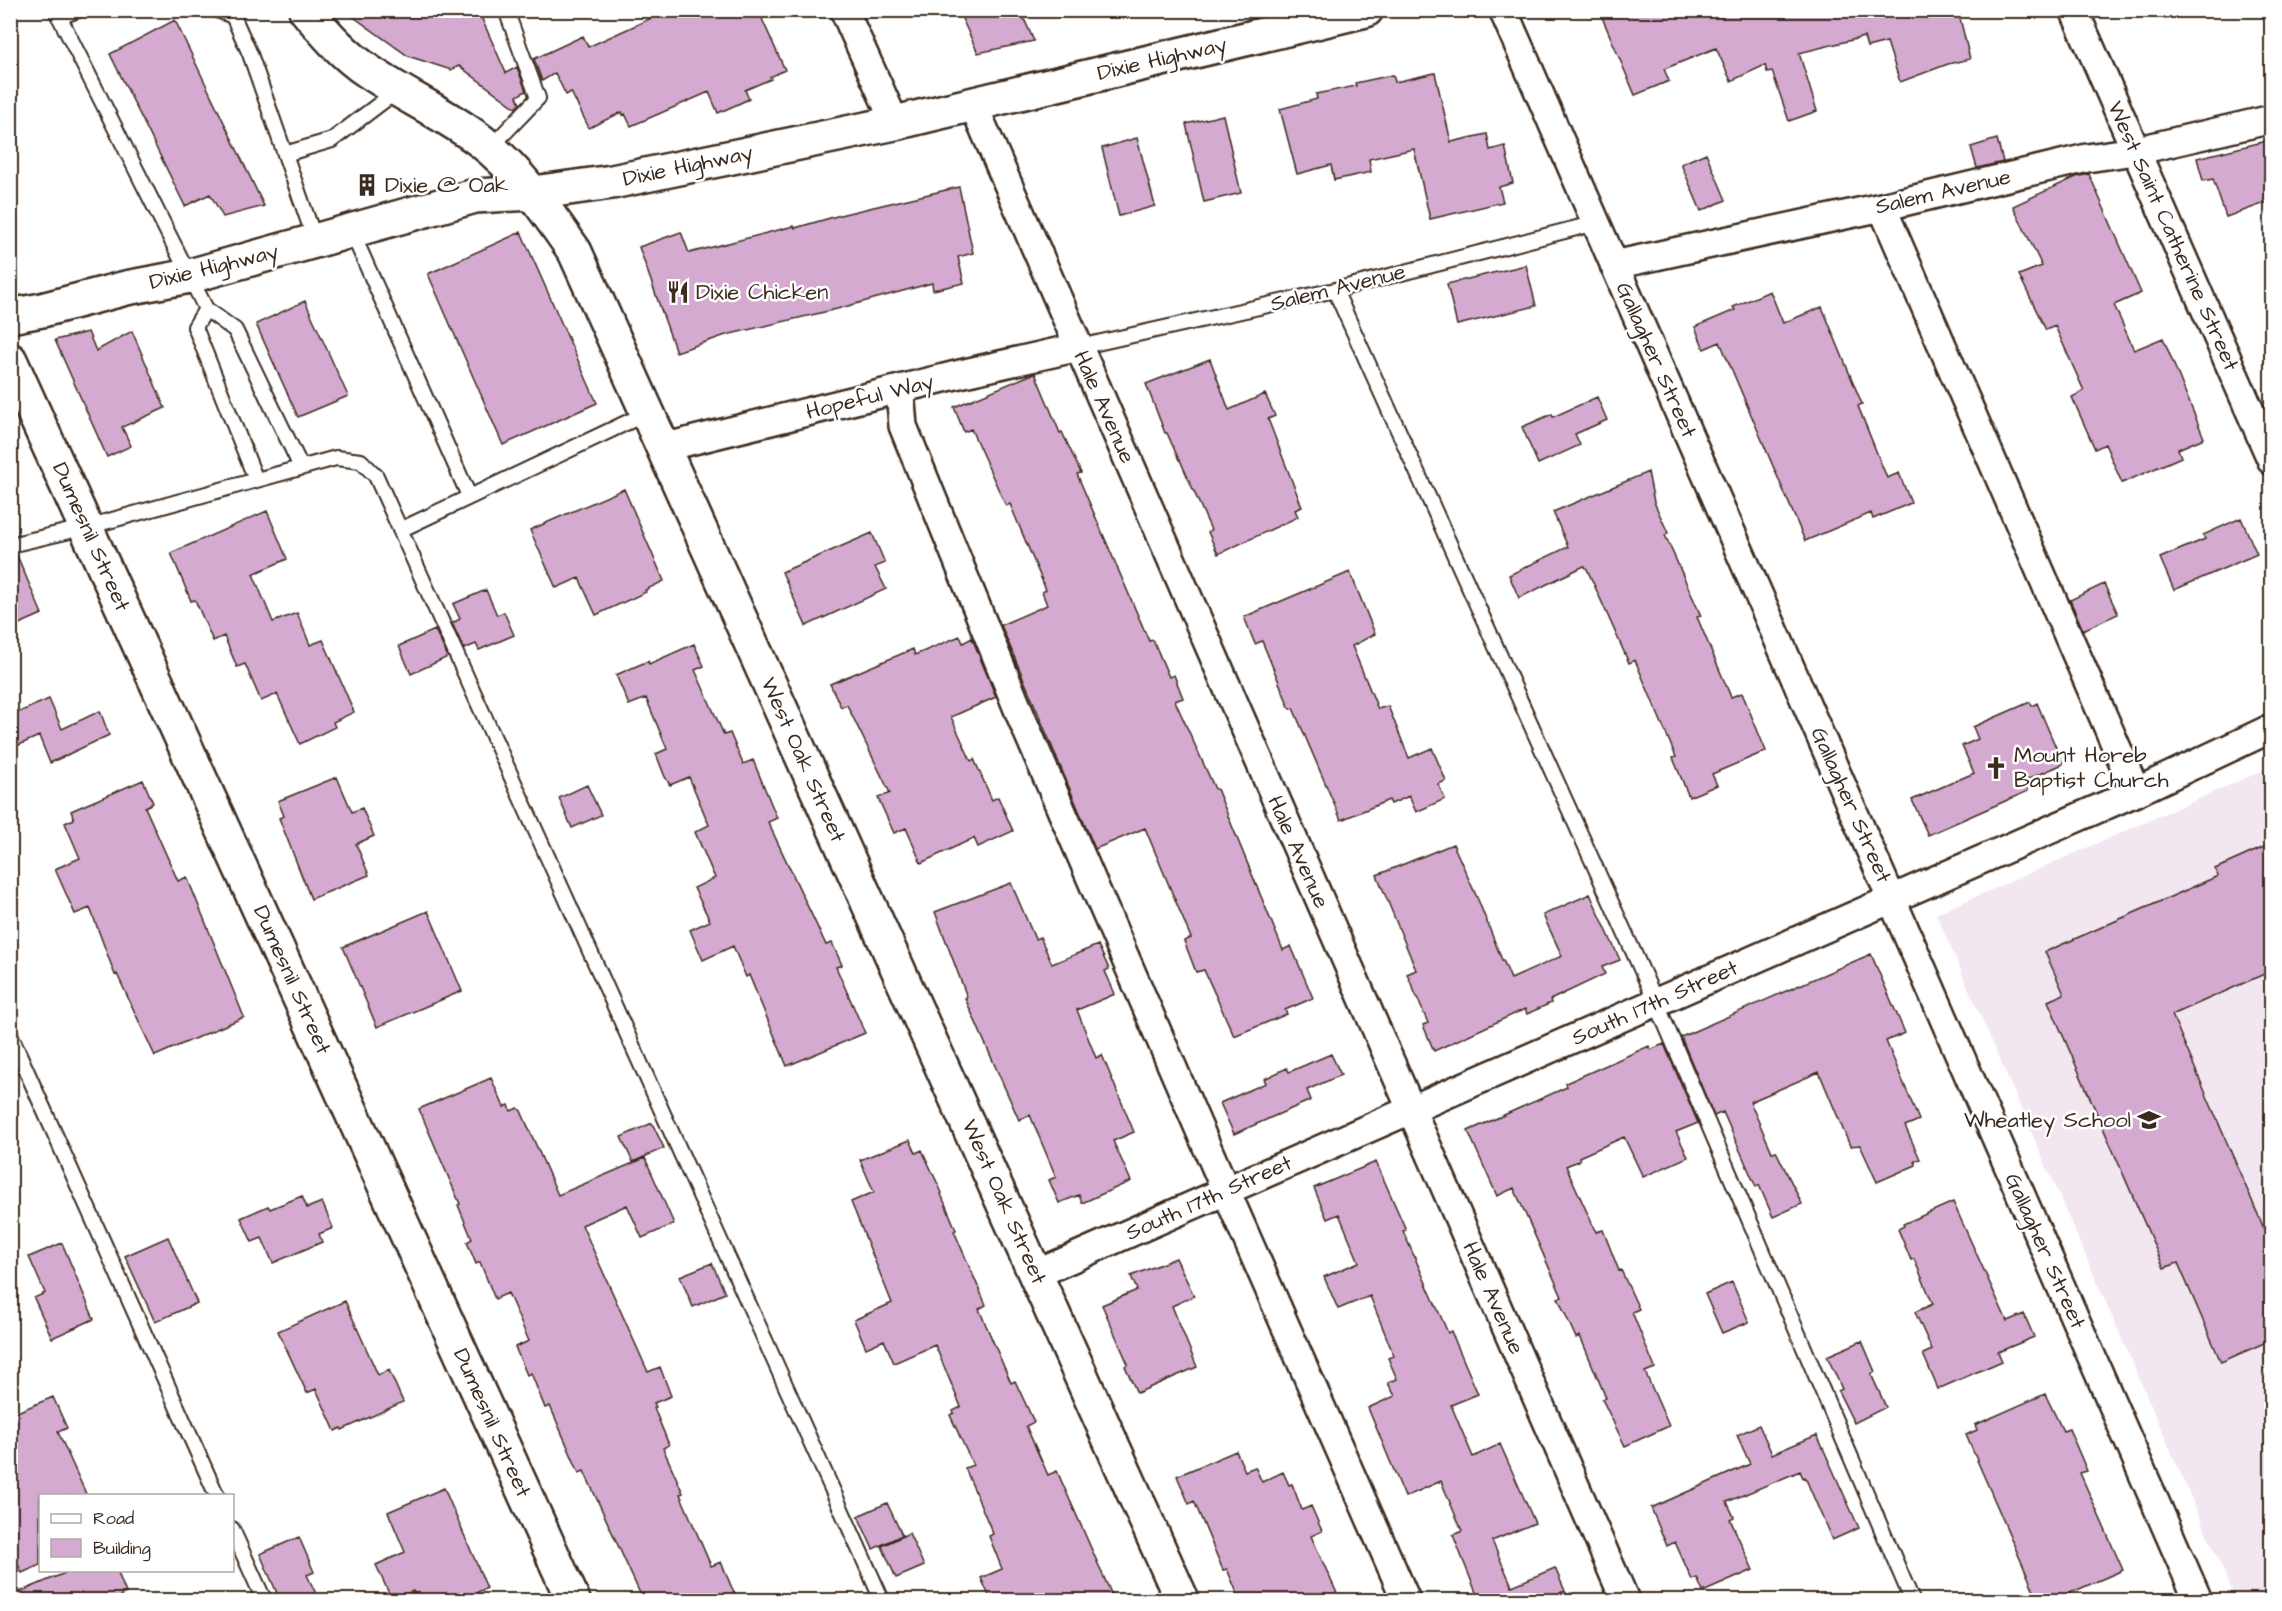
<svg xmlns="http://www.w3.org/2000/svg" width="2282" height="1611" font-family="'Architects Daughter',sans-serif">
  <rect width="100%" height="100%" fill="#fff"/>
  <filter id="ink" filterUnits="userSpaceOnUse"><feTurbulence type="fractalNoise" baseFrequency=".0167" numOctaves="2"/><feDisplacementMap in="SourceGraphic" scale="12" xChannelSelector="R" yChannelSelector="G"/><feConvolveMatrix kernelMatrix="1 2 1 2 8 2 1 2 1" color-interpolation-filters="sRGB"/></filter>
  <g filter="url(#ink)">
    <!-- built -->
    <path fill="#f2e6f1" d="M2271,767V1600H2236L1936,914Z"/>
    <!-- building -->
    <path fill="#d5aad0" stroke="#3b2a1e" stroke-width="1.5" d="M344,10H478L506,73L517,67L526,91L517,96L520,104L516,108L459,66L451,70L408,56Z
      M669,10H758L785,70L770,77L771,79L745,90L749,99L718,113L709,92L631,126L625,114L623,115L622,112L589,128L571,92L566,95L555,73L542,81L534,59L583,36L588,47Z
      M958,10H1020L1034,41L978,53Z
      M1599,10H1958L1970,59L1948,64L1900,82L1887,42L1867,47L1864,37L1799,53L1817,111L1789,121L1772,71L1767,72L1765,65L1731,81L1716,48L1664,69L1669,81L1635,95Z
      M175,20L264,206L223,217L210,194L185,206L110,54Z
      M1435,73L1451,142L1487,134L1490,150L1505,146L1513,183L1499,187L1503,202L1430,219L1414,149L1369,159L1371,172L1334,180L1331,165L1297,174L1280,109L1317,99L1316,94L1356,86L1355,83L1393,75L1395,82Z
      M1223,115L1241,193L1204,202L1186,124Z
      M1137,138L1155,206L1119,216L1102,148Z
      M1997,139L2003,162L1977,168L1971,147Z
      M2271,140V201L2226,217L2213,179L2203,181L2197,158Z
      M1706,153L1726,200L1701,211L1681,164Z
      M2089,174L2141,293L2114,305L2134,350L2163,338L2204,438L2178,449L2181,457L2122,483L2105,444L2095,449L2072,397L2084,391L2055,326L2046,330L2019,275L2042,266L2013,206L2076,177Z
      M959,187L973,253L958,257L964,283L933,290L932,283L837,309L726,335L676,352L639,247L681,232L689,253L794,226L795,228L844,214Z
      M521,232L597,403L503,445L428,274Z
      M1526,265L1536,306L1457,325L1447,284Z
      M1770,291L1783,323L1822,307L1862,404L1858,406L1887,478L1899,473L1911,503L1873,519L1871,513L1805,541L1720,342L1704,349L1695,327L1735,310L1733,307Z
      M305,301L348,396L298,417L256,324Z
      M132,331L165,408L122,427L131,446L107,457L55,340L88,332L96,351Z
      M1210,359L1229,410L1265,394L1275,416L1268,419L1302,507L1295,510L1298,517L1218,554L1208,532L1211,530L1180,460H1179L1167,433H1165L1146,384Z
      M1035,373L1060,433L1062,432L1081,473L1077,474L1149,641L1153,640L1169,677L1174,675L1183,698L1175,701L1215,789H1217L1283,950L1291,946L1313,998L1285,1010L1287,1014L1234,1036L1204,970L1196,972L1184,941L1191,938L1145,828L1095,849L1001,625L1047,605L1042,592L1046,590L1010,504L1006,506L971,429L964,432L954,407Z
      M1597,397L1607,420L1575,434L1580,445L1538,464L1522,427L1552,414L1553,417Z
      M1648,472L1654,502L1668,533L1665,535L1701,616L1697,617L1731,697L1742,693L1766,751L1712,774L1717,785L1689,797L1673,758L1676,757L1635,660L1629,663L1587,569L1584,566L1519,598L1509,575L1568,547L1553,512Z
      M624,489L664,581L645,590L646,592L596,615L579,578L556,588L530,530Z
      M267,511L287,559L253,574L273,622L297,613L310,645L323,640L354,712L333,722L335,727L300,744L277,694L261,701L245,664L237,667L224,636L213,641L195,600L191,601L171,553Z
      M2241,518L2257,554L2174,590L2160,558L2205,539L2203,535Z
      M872,533L885,563L875,567L886,589L806,626L782,572Z
      M16,553L42,614L10,628V554Z
      M1350,572L1375,634L1352,646L1378,709L1388,706L1409,758L1432,748L1446,781L1438,784L1445,799L1416,812L1409,796L1391,804L1389,800L1341,820L1293,708L1290,709L1262,641L1255,644L1244,617Z
      M2104,584L2118,614L2083,630L2070,600Z
      M486,590L497,615L504,612L514,635L479,650L476,644L464,649L452,623L460,619L453,604Z
      M435,630L448,657L411,674L399,646Z
      M960,636L963,643L972,638L996,697L951,717L971,761L974,759L992,800L998,797L1013,831L978,847L974,838L921,863L906,828L894,833L878,798L890,793L847,705L841,707L830,684L913,649L915,655Z
      M694,644L704,666L695,670L724,735L730,733L743,764L753,760L777,818L768,822L826,945L832,943L842,965L836,967L865,1033L787,1066L749,975L746,977L733,946L703,960L690,930L710,921L694,888L715,878L695,832L709,825L689,777L670,785L665,777L656,754L667,749L646,698L629,705L616,675L648,661L649,664Z
      M49,699L62,729L100,711L109,735L50,763L39,736L10,749V716Z
      M2030,702L2032,706L2037,703L2063,764L2024,781L2028,791L1928,835L1912,800L1974,773L1962,746L1978,739L1973,727Z
      M337,777L352,812L362,808L374,836L356,844L369,875L311,899L279,818L284,816L278,801Z
      M143,780L153,803L145,807L178,881L187,877L244,1017L155,1056L117,974L115,975L90,908L75,914L55,869L80,858L65,823L74,819L71,811Z
      M587,785L601,815L572,828L559,798Z
      M1453,844L1479,902L1502,960H1503L1511,979L1562,956L1543,915L1590,894L1620,960L1602,967L1605,974L1550,1000L1551,1003L1527,1014L1525,1009L1434,1051L1423,1025L1428,1023L1407,974L1416,970L1377,875Z
      M2271,844V971L2172,1015L2271,1245V1340L2221,1362L2178,1263L2164,1268L2048,1001L2064,994L2045,952L2218,876L2215,869Z
      M1011,883L1035,939L1040,937L1052,964L1098,945L1109,969L1105,971L1115,994L1077,1010L1096,1058L1102,1055L1134,1132L1113,1141L1131,1181L1082,1203L1079,1195L1059,1203L1049,1180L1056,1177L1030,1115L1019,1120L965,998L967,997L935,912Z
      M428,911L462,991L377,1027L343,947Z
      M1871,954L1905,1033L1886,1041L1919,1120L1905,1126L1920,1159L1915,1161L1916,1165L1877,1182L1860,1145L1850,1146L1819,1072L1750,1102L1772,1152L1776,1151L1802,1204L1773,1217L1759,1185L1756,1187L1723,1112L1714,1116L1681,1037Z
      M1664,1044L1698,1123L1676,1132L1688,1157L1643,1177L1624,1137L1579,1157L1580,1160L1566,1166L1596,1232L1603,1230L1619,1271L1621,1270L1639,1309L1632,1312L1655,1368L1645,1372L1669,1426L1625,1446L1602,1399L1606,1398L1580,1336L1576,1338L1558,1298L1562,1297L1514,1188L1497,1196L1468,1131L1567,1087L1566,1083L1649,1046L1650,1050Z
      M1331,1054L1341,1075L1307,1090L1311,1100L1234,1134L1220,1103L1266,1083L1264,1079L1287,1068L1289,1072Z
      M491,1078L504,1107L509,1105L511,1111L518,1108L521,1111L558,1195L645,1158L674,1224L642,1238L627,1205L582,1225L648,1372L660,1367L671,1396L654,1403L656,1407L654,1408L669,1445L663,1448L683,1493L680,1494L711,1566L721,1562L737,1600H643L584,1471L579,1473L550,1406L545,1408L531,1373L527,1375L515,1347L529,1341L508,1293L495,1299L480,1262L476,1264L467,1242L472,1239L458,1205L460,1204L419,1109Z
      M652,1123L664,1148L633,1162L621,1137Z
      M910,1140L916,1153L922,1150L942,1193L941,1194L956,1230L954,1231L986,1305L979,1309L1011,1383L1015,1381L1034,1422L1026,1426L1048,1475L1057,1471L1114,1600H991L981,1578L1002,1569L989,1536L993,1534L965,1468L973,1465L950,1415L954,1413L953,1411L961,1407L935,1345L894,1363L884,1340L866,1348L854,1320L892,1303L851,1202L874,1192L860,1160Z
      M1376,1162L1406,1230L1403,1231L1448,1333L1451,1331L1478,1394L1451,1405L1473,1457L1500,1444L1535,1523L1492,1541L1512,1586L1555,1568L1565,1591L1542,1600H1479L1453,1535L1462,1531L1441,1481L1405,1497L1368,1408L1395,1396L1388,1383L1397,1379L1388,1358L1394,1356L1370,1296L1338,1309L1324,1277L1359,1262L1339,1214L1327,1219L1314,1188Z
      M302,1196L307,1208L322,1202L333,1228L319,1234L322,1242L273,1263L262,1238L252,1242L241,1218L268,1206L270,1209Z
      M1953,1202L2007,1321L2024,1314L2034,1337L1998,1352L2002,1361L1938,1389L1923,1354L1932,1350L1915,1312L1933,1304L1914,1259L1911,1260L1898,1229L1904,1226L1903,1224Z
      M168,1237L197,1303L155,1322L125,1256Z
      M62,1243L94,1319L52,1338L34,1298L45,1293L29,1257Z
      M1176,1258L1194,1296L1172,1306L1197,1367L1137,1393L1125,1366L1128,1364L1102,1305L1137,1290L1131,1276Z
      M712,1263L725,1293L693,1307L680,1276Z
      M1732,1282L1749,1322L1722,1333L1705,1294Z
      M345,1301L378,1375L389,1370L403,1402L342,1430L341,1428L335,1431L316,1389L307,1393L278,1331Z
      M1862,1341L1875,1372L1871,1374L1886,1407L1854,1423L1838,1391L1842,1389L1827,1356Z
      M2045,1394L2063,1431L2069,1429L2087,1471L2080,1473L2123,1570L2054,1600H2038L1966,1435L1977,1430L1975,1425Z
      M53,1397L67,1428L58,1432L87,1496H40V1565L22,1573L10,1546V1415Z
      M1759,1425L1772,1454L1817,1435L1859,1528L1832,1540L1805,1477L1803,1478L1800,1471L1727,1502L1734,1517L1730,1519L1753,1570L1703,1592L1697,1578L1692,1580L1675,1542L1667,1546L1651,1508L1750,1464L1737,1435Z
      M1236,1451L1245,1471L1255,1467L1262,1482L1283,1472L1289,1485L1292,1484L1302,1510L1311,1506L1322,1531L1311,1536L1340,1600H1240L1227,1569L1223,1570L1194,1501L1189,1504L1177,1476Z
      M444,1488L487,1588L478,1592L481,1600H417L413,1591L392,1600L376,1565L405,1552L388,1512Z
      M887,1503L902,1535L873,1549L858,1516Z
      M909,1533L924,1566L896,1578L882,1546Z
      M299,1537L314,1572L307,1575L319,1600H280L260,1554Z
      M72,1570H117L126,1593L121,1595L123,1600H10V1596Z"/>
    <g fill="none" stroke-linecap="round" stroke-linejoin="round">
      <!-- service casing -->
      <g stroke="#3b2a1e" stroke-width="18">
        <path id="service" d="M56,10L206,309L195,327L256,480
          M217,10L233,16
          M239,10L233,16L250,54L315,240
          M59,17L78,10
          M490,148L538,98L506,10
          M285,154L332,140L398,90
          M351,230L469,496
          M1335,290L1656,1002L1912,1600
          M206,309L235,330L301,467
          M1079,347L1335,290L1596,223
          M400,530L647,413
          M10,545L87,527L336,458L361,461L376,476L882,1600
          M10,1034L217,1496
          M232,1529L264,1600"/>
      </g>
      <!-- minor casing -->
      <g stroke="#3b2a1e" stroke-width="32">
        <path id="minor" d="M844,10L895,123
          M1503,10L2198,1600
          M2074,10L2272,461
          M973,104L1625,1600
          M1882,207L2136,792
          M1614,265L1882,207L2087,158L2135,151L2272,119
          M900,389L903,426L1022,719L1226,1191L1406,1600
          M662,448L960,374L1079,347
          M1036,1274L2136,792L2272,728"/>
      </g>
      <!-- tertiary casing -->
      <g stroke="#3b2a1e" stroke-width="38">
        <path id="tertiary" d="M10,316L42,310L126,288L190,276L475,196L533,193L612,182L895,123L1366,10"/>
      </g>
      <!-- secondary casing -->
      <g stroke="#3b2a1e" stroke-width="38">
        <path id="secondary" d="M306,10C325,33 344,55 368,71C405,96 445,114 481,141C520,171 547,212 575,252L1182,1600
          M10,360L573,1600"/>
      </g>
      <!-- service -->
      <use href="#service" stroke="#fff" stroke-width="14"/>
      <!-- minor -->
      <use href="#minor" stroke="#fff" stroke-width="27"/>
      <!-- tertiary -->
      <use href="#tertiary" stroke="#fff" stroke-width="33"/>
      <!-- secondary -->
      <use href="#secondary" stroke="#fff" stroke-width="33"/>
    </g>
  </g>
  <!-- icons -->
  <defs>
    <g id="building-bare" transform="scale(1.8)"><path d="M-4-6H4V6H1V3H-1V6H-4ZM-2.5-4.3h1.7v1.8h-1.7ZM.8-4.3h1.7v1.8H.8ZM-2.5-1h1.7V.8h-1.7ZM.8-1h1.7V.8H.8Z" fill="#3b2a1e" stroke="#fff" stroke-width="2.5" paint-order="stroke"/></g>
    <g id="restaurant-bare" transform="scale(1.8)"><path d="M-5-6h1v4h1v-4h1v4h1v-4h1v5L-1.5 .5V6h-2V.5L-5-1ZM5-6V6H3V1.5H1.5Q1.5-4 5-6Z" fill="#3b2a1e" stroke="#fff" stroke-width="2.5" paint-order="stroke"/></g>
    <g id="church-bare" transform="scale(1.8)"><path d="M-1.2-6h2.4v3.5h3.3v2.4h-3.3V6h-2.4V-.1h-3.3v-2.4h3.3Z" fill="#3b2a1e" stroke="#fff" stroke-width="2.5" paint-order="stroke"/></g>
    <g id="school-bare" transform="scale(1.8)"><path d="M0-5L7-2L0 1L-7-2ZM-4 1L0 2.5L4 1V4Q0 6-4 4Z" fill="#3b2a1e" stroke="#fff" stroke-width="2.5" paint-order="stroke"/></g>
  </defs>
  <g fill-rule="evenodd">
    <use href="#building-bare" x="367" y="185"/>
    <use href="#restaurant-bare" x="678" y="292"/>
    <use href="#church-bare" x="1996" y="768"/>
    <use href="#school-bare" x="2149" y="1120"/>
  </g>
  <g text-anchor="middle" dominant-baseline="central" stroke-width="5" stroke-linejoin="round" paint-order="stroke">
    <!-- street labels -->
    <g font-size="22" fill="#3b2a1e" stroke="#fff">
      <text transform="translate(1162 59) rotate(-13)">Dixie Highway</text>
      <text transform="translate(688 166) rotate(-12)">Dixie Highway</text>
      <text transform="translate(1943 192) rotate(-13)">Salem Avenue</text>
      <text transform="translate(2173 236) rotate(66)">West Saint Catherine Street</text>
      <text transform="translate(214 267) rotate(-14)">Dixie Highway</text>
      <text transform="translate(1338 288) rotate(-14)">Salem Avenue</text>
      <text transform="translate(1656 360) rotate(66)">Gallagher Street</text>
      <text transform="translate(870 397) rotate(-14)">Hopeful Way</text>
      <text transform="translate(1104 407) rotate(66)">Hale Avenue</text>
      <text transform="translate(91 537) rotate(66)">Dumesnil Street</text>
      <text transform="translate(803 760) rotate(66)">West Oak Street</text>
      <text transform="translate(1851 805) rotate(66)">Gallagher Street</text>
      <text transform="translate(1298 852) rotate(66)">Hale Avenue</text>
      <text transform="translate(292 980) rotate(66)">Dumesnil Street</text>
      <text transform="translate(1655 1003) rotate(-24)">South 17th Street</text>
      <text transform="translate(1209 1198) rotate(-24)">South 17th Street</text>
      <text transform="translate(1004 1202) rotate(66)">West Oak Street</text>
      <text transform="translate(2045 1251) rotate(66)">Gallagher Street</text>
      <text transform="translate(1493 1298) rotate(66)">Hale Avenue</text>
      <text transform="translate(492 1423) rotate(66)">Dumesnil Street</text>
    </g>
    <!-- poi labels -->
    <g font-size="22" fill="#3b2a1e" stroke="#fff" text-anchor="start">
      <text x="385" y="185">Dixie @ Oak</text>
      <text x="696" y="292">Dixie Chicken</text>
      <text x="2014" y="755">Mount Horeb<tspan x="2014" dy="25">Baptist Church</tspan></text>
      <text x="2131" y="1120" text-anchor="end">Wheatley School</text>
    </g>
  </g>
  <!-- margin -->
  <rect width="2282" height="1611" fill="none" stroke="#fff" stroke-width="36"/>
  <rect x="18" y="18" width="2246" height="1575" fill="none" stroke="#3b2a1e" stroke-width="2" filter="url(#ink)"/>
  <!-- legend -->
  <rect x="39" y="1494" width="195" height="78" fill="#ffffff" stroke="#b1aaa5" stroke-width="1.5"/>
  <rect x="51" y="1514" width="30" height="9" fill="#ffffff" stroke="#b1aaa5" stroke-width="1.5"/>
  <text x="93" y="1524" font-size="18" fill="#3b2a1e">Road</text>
  <rect x="51" y="1539" width="30" height="18" fill="#d5aad0" stroke="#b1aaa5" stroke-width="1.5"/>
  <text x="93" y="1554" font-size="18" fill="#3b2a1e">Building</text>
</svg>
